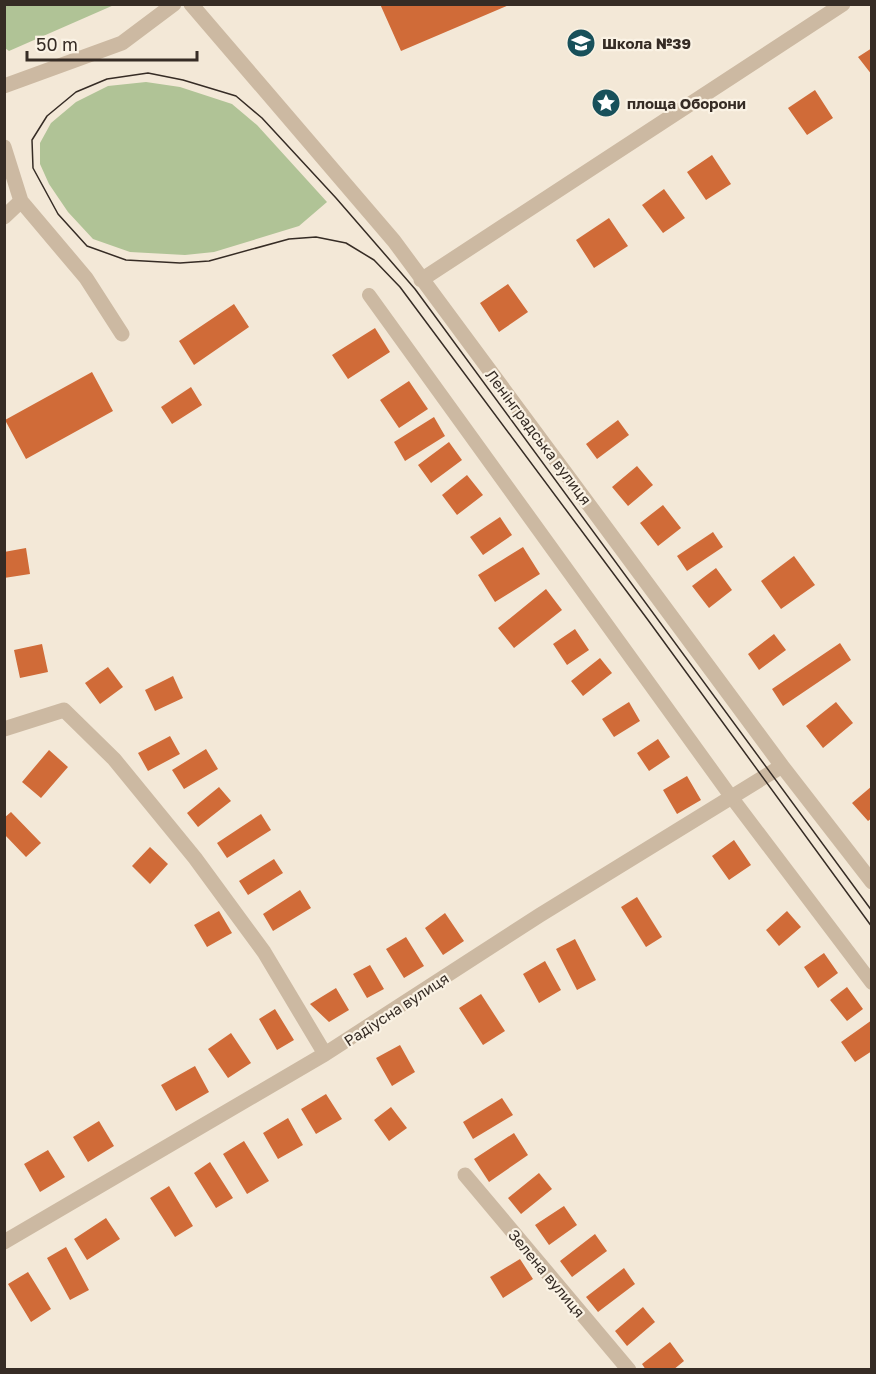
<svg xmlns="http://www.w3.org/2000/svg" width="876" height="1374" font-family="'Golos Text',sans-serif">
  <rect width="100%" height="100%" fill="#f3e8d7"/>
  <!-- green -->
  <path fill="#b0c396" d="M5,4H114V5L9,51L5,48Z
    M146,82L180,87L232,104L257,125L327,202L299,226L214,252L185,255L130,252L93,239L68,212L49,184L40,164V143L51,123L76,102L108,86Z"/>
  <!-- building -->
  <path fill="#d06b38" d="M380,4L509,5L401,51Z
    M872,48V75L858,57Z
    M815,90L833,118L807,135L788,108Z
    M712,155L731,184L706,200L687,172Z
    M664,189L685,218L663,233L642,205Z
    M609,218L628,246L594,268L576,240Z
    M508,284L528,312L499,332L480,303Z
    M234,304L249,327L194,365L179,341Z
    M375,328L390,352L348,379L332,355Z
    M92,372L113,411L26,459L5,420Z
    M409,381L428,409L399,428L380,400Z
    M191,387L202,405L172,424L161,407Z
    M434,417L445,436L405,461L394,442Z
    M618,420L629,435L597,459L586,444Z
    M449,442L462,460L431,483L418,465Z
    M637,466L653,485L628,506L612,487Z
    M467,475L483,495L457,515L442,495Z
    M663,505L681,528L658,546L640,523Z
    M500,517L512,535L483,555L470,537Z
    M713,532L723,547L687,571L677,556Z
    M523,547L540,574L495,602L478,575Z
    M26,548L30,574L4,578V552Z
    M794,556L815,585L781,609L761,581Z
    M716,568L732,590L709,608L692,586Z
    M546,589L562,610L514,648L498,628Z
    M575,629L589,650L567,665L553,644Z
    M774,634L786,650L759,670L748,654Z
    M840,643L851,660L783,706L772,689Z
    M42,644L48,672L20,678L14,650Z
    M600,658L612,673L583,696L571,681Z
    M108,667L123,687L100,704L85,683Z
    M173,676L183,698L155,711L145,690Z
    M629,702L640,721L614,737L602,719Z
    M836,702L853,723L823,748L806,726Z
    M170,736L180,754L148,771L138,753Z
    M658,739L670,757L649,771L637,753Z
    M206,749L218,769L184,789L172,770Z
    M49,750L68,767L41,798L22,782Z
    M687,776L701,800L677,814L663,790Z
    M872,786V818L868,821L852,803Z
    M219,787L231,801L198,827L187,813Z
    M11,812L41,843L26,857L4,834V818Z
    M261,814L271,830L227,858L217,843Z
    M734,840L751,865L729,880L712,856Z
    M150,847L168,864L150,884L132,866Z
    M274,859L283,873L248,895L239,881Z
    M300,890L311,908L273,931L263,914Z
    M637,897L662,937L646,947L621,907Z
    M219,911L232,933L207,947L194,925Z
    M787,911L801,927L779,946L766,930Z
    M445,913L464,941L443,955L425,928Z
    M406,937L424,966L404,978L386,949Z
    M575,939L596,980L577,990L556,949Z
    M824,953L838,973L818,988L804,967Z
    M545,961L561,990L539,1003L523,974Z
    M370,965L384,989L367,998L353,974Z
    M847,987L863,1009L847,1021L830,1000Z
    M336,988L349,1010L329,1022L310,1004Z
    M481,994L505,1031L483,1045L459,1008Z
    M275,1009L294,1040L277,1050L259,1019Z
    M872,1020V1051L855,1062L841,1042Z
    M231,1033L251,1063L228,1078L208,1049Z
    M400,1045L415,1072L392,1086L376,1058Z
    M195,1066L209,1092L176,1111L161,1085Z
    M326,1094L342,1119L316,1134L301,1109Z
    M502,1098L513,1115L473,1139L463,1122Z
    M391,1107L407,1128L389,1141L374,1120Z
    M288,1118L303,1145L278,1159L263,1133Z
    M99,1121L114,1146L88,1162L73,1137Z
    M514,1133L528,1155L489,1182L474,1159Z
    M244,1141L269,1181L247,1194L223,1154Z
    M48,1150L65,1177L40,1192L24,1164Z
    M210,1162L233,1198L216,1208L194,1173Z
    M539,1173L552,1189L521,1214L508,1198Z
    M169,1186L193,1226L175,1237L150,1198Z
    M564,1206L577,1225L549,1245L535,1225Z
    M106,1218L120,1239L87,1260L74,1239Z
    M595,1234L607,1251L572,1277L560,1261Z
    M66,1247L89,1290L70,1300L47,1258Z
    M520,1259L533,1279L503,1298L490,1277Z
    M624,1268L635,1284L598,1312L586,1297Z
    M28,1272L51,1309L31,1322L8,1284Z
    M643,1307L655,1322L627,1346L615,1331Z
    M670,1342L684,1361L673,1370H646L642,1364Z"/>
  <g fill="none" stroke-linecap="round" stroke-linejoin="round">
    <!-- service -->
    <path stroke="#ccb9a2" stroke-width="14" d="M369,295L732,798L872,983"/>
    <!-- minor -->
    <path stroke="#ccb9a2" stroke-width="15" d="M191,4L394,241L782,766L872,882
      M4,147L21,201L86,278L122,334
      M4,217L21,201
      M421,280L843,4
      M4,729L64,710L114,759L195,858L264,952L325,1054
      M465,1175L629,1370
      M4,1242L325,1054L540,915L782,766"/>
    <!-- tertiary -->
    <path stroke="#ccb9a2" stroke-width="15" d="M4,86L122,43L174,4"/>
    <!-- tram -->
    <path stroke="#362c25" stroke-width="1.5" d="M872,911L415,289L336,198L262,118L236,96L183,80L148,73L107,79L76,92L47,116L32,140L33,168L58,214L87,246L126,260L180,263L209,261L289,239L316,237L346,243L374,260L400,287L648,620L872,927"/>
  </g>
  <!-- icons -->
  <defs>
    <g id="school-disc" transform="scale(1.5)"><circle r="9.5" fill="#18505a" stroke="#faf2e4"/><path d="M0-5L7-2L0 1L-7-2ZM-4 1L0 2.5L4 1V4Q0 6-4 4Z" fill="#fff"/></g>
    <g id="sight-disc" transform="scale(1.5)"><circle r="9.5" fill="#18505a" stroke="#faf2e4"/><path d="M0-6L1.8-2.2L6-1.7L2.9 1.2L3.7 5.4L0 3.3L-3.7 5.4L-2.9 1.2L-6-1.7L-1.8-2.2Z" fill="#fff"/></g>
  </defs>
  <g fill-rule="evenodd">
    <use href="#school-disc" x="581" y="43"/>
    <use href="#sight-disc" x="606" y="103"/>
  </g>
  <g text-anchor="middle" dominant-baseline="central" stroke-width="4.5" stroke-linejoin="round" paint-order="stroke">
    <!-- poi labels -->
    <g font-size="15" font-weight="bold" fill="#362c25" stroke="#faf2e4" text-anchor="start">
      <text x="602" y="43">Школа №39</text>
      <text x="627" y="103">площа Оборони</text>
    </g>
    <!-- street labels -->
    <g font-size="15" fill="#362c25" stroke="#faf2e4">
      <text transform="translate(539 437) rotate(53)">Ленінградська вулиця</text>
      <text transform="translate(396 1009) rotate(-33)">Радіусна вулиця</text>
      <text transform="translate(547 1273) rotate(50)">Зелена вулиця</text>
    </g>
  </g>
  <!-- border -->
  <rect width="876" height="1374" fill="none" stroke="#362c25" stroke-width="12"/>
  <!-- scale -->
  <path d="M27 51v9h170v-9" fill="none" stroke="#362c25" stroke-width="3"/>
  <text x="36" y="51" font-size="18" fill="#362c25" stroke="#faf2e4" stroke-width="4.5" paint-order="stroke">50 m</text>
</svg>
